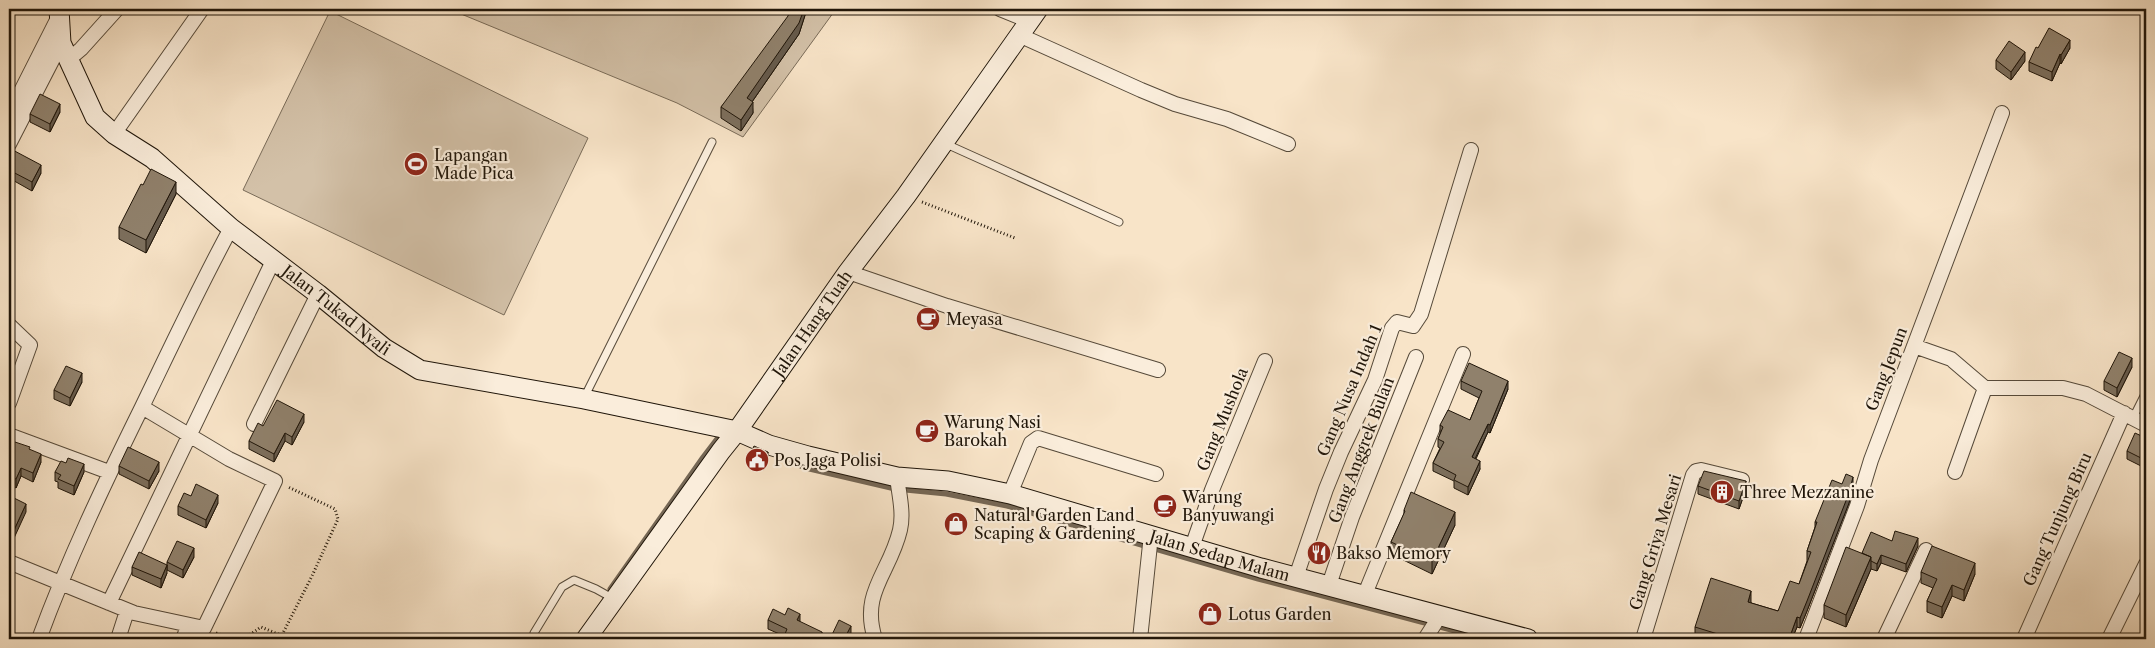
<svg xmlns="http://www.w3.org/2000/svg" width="2155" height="648" font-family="'Libre Caslon Text',serif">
  <rect width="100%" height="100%" fill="#f8e4c8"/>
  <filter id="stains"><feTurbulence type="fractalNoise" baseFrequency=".004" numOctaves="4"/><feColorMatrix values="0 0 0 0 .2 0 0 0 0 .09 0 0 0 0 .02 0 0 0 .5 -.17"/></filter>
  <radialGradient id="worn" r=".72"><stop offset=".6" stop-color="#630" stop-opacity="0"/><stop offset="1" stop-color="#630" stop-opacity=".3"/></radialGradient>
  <!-- green -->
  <path fill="#d3c1a8" stroke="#796b58" d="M449,9H836L743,137L677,103Z
    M330,11L588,138L504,315L243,190Z"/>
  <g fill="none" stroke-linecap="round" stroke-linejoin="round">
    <!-- stream -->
    <path stroke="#756755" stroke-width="5" d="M775,455L805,468L895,489L946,494L1007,506L1258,579L1485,639
      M610,589L703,457L719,436"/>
    <!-- lane casing -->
    <g stroke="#554939" stroke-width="9">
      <path id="lane" d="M944,143L1119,222
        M584,398L712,142
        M2133,418L2146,392
        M534,633L562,587L574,580L596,589L614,599"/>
    </g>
    <!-- street casing -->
    <g stroke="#554939" stroke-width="16">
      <path id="street" d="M1000,9L1029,21
        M1019,35L1141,90L1175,104L1227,119L1288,144
        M68,60L81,49L117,9
        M9,115L59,16
        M114,134L202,9
        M9,144L61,43
        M848,272L947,306L1158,370
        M9,325L30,345L9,403
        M1914,346L1951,359L1985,388
        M254,424L318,294
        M9,435L109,472
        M1955,472L1985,388H2063L2086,394L2146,425
        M1010,494L1031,443L1038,438L1156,474
        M1192,547L1212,490L1265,361
        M9,562L134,613L204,628L275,481L229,459L142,407
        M1296,577L1326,489L1341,452L1375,380L1392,328L1397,322L1413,326L1421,314L1471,150
        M1329,585L1352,517L1416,357
        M1365,594L1463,354
        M109,603L273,261
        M39,639C68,560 104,484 142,407C171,347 199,287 231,228
        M118,639L127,611
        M183,639L189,625
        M875,639C860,592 890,573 900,530C904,513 899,494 897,477
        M1140,639L1151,535
        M1425,639L1441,614
        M1643,639L1693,475L1696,471L1701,470L1742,480
        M1806,639L1857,506L1871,460L2002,113
        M1884,639L1926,550
        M2024,639L2124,413
        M2109,639L2146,564"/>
    </g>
    <!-- secondary casing -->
    <g stroke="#1f1509" stroke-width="21">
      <g id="secondary">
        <path id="s1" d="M59,9L61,43L95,117L114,134L152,158L231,228L318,294L384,348L420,370L584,399L737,431L769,445L808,456L897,477L948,481L1010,494L1261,568L1528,639"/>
        <path id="s2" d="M586,639L721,451L737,431L848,272L906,196L1038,9"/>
      </g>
    </g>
    <!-- path -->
    <path stroke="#1f1509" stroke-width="3" stroke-dasharray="1 2.5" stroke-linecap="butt" d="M922,202L1015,238
      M216,633C238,641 243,640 261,627L290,639
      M282,635L312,576L338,519L335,509L288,487"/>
    <!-- lane -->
    <use href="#lane" stroke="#faeddb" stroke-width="7"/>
    <!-- street -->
    <use href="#street" stroke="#faeddb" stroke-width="14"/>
    <!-- secondary -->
    <use href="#secondary" stroke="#faeddb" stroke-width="19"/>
  </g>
  <!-- wall -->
  <path fill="#7c6f5d" stroke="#1f1509" d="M807,9L799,34L752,102L753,113L741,131L721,118V107Z
    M816,9H826L824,12Z
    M2038,48H2070L2061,64L2060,63L2052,81L2029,71V62Z
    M1996,60L2025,61L2011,80L1996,69Z
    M60,112L50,132L30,122V114Z
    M9,148L41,173L32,191L9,178Z
    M176,194L146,253L119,239V227Z
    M2132,367L2117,397L2104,390V381Z
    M1461,381L1508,389L1490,433L1488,432L1476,459L1480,469L1468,495L1454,488V481L1433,471V463L1440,448L1438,447V439L1440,434V425L1470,420L1479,398L1461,389Z
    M82,382L70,406L54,399V390Z
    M304,422L292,445L285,441L274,462L249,449V441L263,426Z
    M2146,438V456L2141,466L2127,459V451Z
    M9,440L30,450L41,462L33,482L21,476L16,488L9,484Z
    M768,457L762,470L748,463V459Z
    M119,466L159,471L149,489L119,474Z
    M55,472H84L74,495L58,488V482L55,481Z
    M1698,486L1746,489L1739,509L1698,494Z
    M1853,488L1849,503L1807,611L1800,628L1797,627L1792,639H1702L1695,637V627L1751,602V603L1778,611L1799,584L1807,561V551L1815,527V522Z
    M191,496L218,503L206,528L178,515V506Z
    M1404,510L1455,525L1432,574L1391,554V542L1404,514Z
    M1892,541L1918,546L1906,572L1881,563L1877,571L1871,569L1846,627L1824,618V605L1862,553Z
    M194,557L183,578L167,570V562Z
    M132,567L167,573L161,588L132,575Z
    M1921,572L1975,574L1964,601L1952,596L1942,618L1927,612V601L1933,588L1921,583Z
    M768,620L800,622L822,639L784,636L768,629Z"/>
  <!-- shaded-wall -->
  <path fill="#655a4c" stroke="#1f1509" d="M804,9H807L799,34L747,109V98Z
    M2070,40V48L2061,64V55Z
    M2025,52V61L2011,80V72Z
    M2060,54V63L2052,81V72Z
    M753,102V113L741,131V120Z
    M60,104V112L50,132V124Z
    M41,165V173L32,191V182Z
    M176,182V194L146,253V240Z
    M12,211V219L9,224V215Z
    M2132,358V367L2117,397V388Z
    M82,373V382L70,406V398Z
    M1508,381V389L1490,433V425Z
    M304,414V422L292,445V437Z
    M1488,424V432L1472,465V457Z
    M285,433V441L274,462V454Z
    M2146,448V456L2141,466V458Z
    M768,452V457L762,470V466Z
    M41,454V462L33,482V473Z
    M1480,461V469L1468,495V487Z
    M159,462V471L149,489V481Z
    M84,464V472L74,495V486Z
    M21,468V476L16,488V479Z
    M1853,477V488L1849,503L1807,611L1800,628V618Z
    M1746,481V489L1739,509V501Z
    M218,495V503L206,528V520Z
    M26,504V512L9,549V541Z
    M1455,512V525L1432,574V561Z
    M1918,538V546L1906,572V564Z
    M194,548V557L183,578V570Z
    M1881,555V563L1877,571V564Z
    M1871,557V569L1846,627V615Z
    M1975,563V574L1964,601V590Z
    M167,565V573L161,588V579Z
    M1952,585V596L1942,618V607Z
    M1751,591V602L1748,612V602Z
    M800,614V622L797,620Z
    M1797,617V627L1792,639H1789Z
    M851,626V634L849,639H844Z
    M822,632V639H819Z"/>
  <!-- building -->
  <path fill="#90816c" stroke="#1f1509" d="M790,9H804L799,23L747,98L753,102L741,120L721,107L788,16Z
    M2049,28L2070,40L2061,55L2060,54L2052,72L2029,62L2036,47L2038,48Z
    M2009,41L2025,52L2011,72L1996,60Z
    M40,94L60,104L50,124L30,114Z
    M9,148L41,165L32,182L9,170Z
    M151,169L176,182L146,240L119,227L141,184L143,185Z
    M9,209L12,211L9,215Z
    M2119,352L2132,358L2117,388L2104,381Z
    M1469,363L1508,381L1490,425L1488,424L1472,457L1480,461L1468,487L1454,480L1456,475L1433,463L1444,442L1438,439L1443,427L1440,425L1448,410L1470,420L1482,391L1461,381Z
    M66,366L82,373L70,398L54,390Z
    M277,400L304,414L292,437L285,433L274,454L249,441L258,423L263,426Z
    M2135,433L2146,438V448L2141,458L2127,451Z
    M9,440L30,447L29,449L41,454L33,473L21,468L16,479L9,476Z
    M754,446L768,452L762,466L748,459Z
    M128,447L159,462L149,481L119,466Z
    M68,458L84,464L74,486L58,479L61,475L55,472L61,461L66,463Z
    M1704,471L1746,481L1739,501L1698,486Z
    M1846,474L1853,477L1849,493L1807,601L1800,618L1797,617L1789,639H1734L1695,627L1711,578L1751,591L1748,602L1778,611L1790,581L1799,584L1811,552L1807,551L1817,522H1815L1832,480L1842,484Z
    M196,484L218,495L206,520L178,506L184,493L191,496Z
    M1411,492L1455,512L1432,561L1391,542L1405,511L1404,510Z
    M12,497L26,504L9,541V505Z
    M1895,531L1918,538L1906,564L1881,555L1877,564L1871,561V557L1862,553L1871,532L1892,541Z
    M177,541L194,548L183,570L167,562Z
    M1932,546L1975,563L1964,590L1952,585L1942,607L1927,601L1937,579L1921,572Z
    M1846,547L1871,557L1846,615L1824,605Z
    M139,552L167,565L161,579L132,567Z
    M788,608L800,614L797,620L822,632L819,639H783L787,629L768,620L773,609L785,615Z
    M839,620L851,626L844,639H830Z"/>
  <!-- icons -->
  <defs>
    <g id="stadium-disc" transform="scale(1.25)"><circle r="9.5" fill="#8f2418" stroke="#faeddb"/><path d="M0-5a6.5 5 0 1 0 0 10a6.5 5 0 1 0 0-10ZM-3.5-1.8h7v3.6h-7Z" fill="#fff"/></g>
    <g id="cafe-disc" transform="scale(1.25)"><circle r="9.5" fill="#8f2418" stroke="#faeddb"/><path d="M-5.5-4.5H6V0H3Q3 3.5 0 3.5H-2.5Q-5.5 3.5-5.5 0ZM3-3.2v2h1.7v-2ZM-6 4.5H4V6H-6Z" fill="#fff"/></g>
    <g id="civic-disc" transform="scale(1.25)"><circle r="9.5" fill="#8f2418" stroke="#faeddb"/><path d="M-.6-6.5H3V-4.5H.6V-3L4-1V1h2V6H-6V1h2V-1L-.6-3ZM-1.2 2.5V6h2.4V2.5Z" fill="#fff"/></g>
    <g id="building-disc" transform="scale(1.25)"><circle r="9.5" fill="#8f2418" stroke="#faeddb"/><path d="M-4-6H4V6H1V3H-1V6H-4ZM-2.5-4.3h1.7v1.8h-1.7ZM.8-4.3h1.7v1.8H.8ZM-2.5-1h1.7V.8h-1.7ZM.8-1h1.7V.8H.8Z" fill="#fff"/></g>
    <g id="shop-disc" transform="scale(1.25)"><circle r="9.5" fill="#8f2418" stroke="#faeddb"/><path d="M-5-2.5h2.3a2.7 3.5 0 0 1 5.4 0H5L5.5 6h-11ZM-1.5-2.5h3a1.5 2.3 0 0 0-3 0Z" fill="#fff"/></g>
    <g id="restaurant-disc" transform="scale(1.25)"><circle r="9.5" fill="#8f2418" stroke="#faeddb"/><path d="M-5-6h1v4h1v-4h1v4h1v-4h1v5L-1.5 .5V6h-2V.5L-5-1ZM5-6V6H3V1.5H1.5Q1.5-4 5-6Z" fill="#fff"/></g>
  </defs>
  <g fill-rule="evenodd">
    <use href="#stadium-disc" x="416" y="164"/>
    <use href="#cafe-disc" x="928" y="319"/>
    <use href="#cafe-disc" x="927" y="431"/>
    <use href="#civic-disc" x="757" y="460"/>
    <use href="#building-disc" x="1722" y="492"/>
    <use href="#cafe-disc" x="1165" y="506"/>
    <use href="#shop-disc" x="956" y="524"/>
    <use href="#restaurant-disc" x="1319" y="553"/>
    <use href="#shop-disc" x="1210" y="614"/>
  </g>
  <g text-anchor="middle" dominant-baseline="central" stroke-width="4.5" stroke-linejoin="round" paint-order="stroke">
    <!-- poi labels -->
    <g font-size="16" fill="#1f1509" stroke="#faeddb" text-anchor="start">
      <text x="434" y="155">Lapangan<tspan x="434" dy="18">Made Pica</tspan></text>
      <text x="946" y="319">Meyasa</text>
      <text x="944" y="422">Warung Nasi<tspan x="944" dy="18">Barokah</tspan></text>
      <text x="774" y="460">Pos Jaga Polisi</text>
      <text x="1740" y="492">Three Mezzanine</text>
      <text x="1182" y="497">Warung<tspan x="1182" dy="18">Banyuwangi</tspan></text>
      <text x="974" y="515">Natural Garden Land<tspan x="974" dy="18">Scaping &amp; Gardening</tspan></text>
      <text x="1336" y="553">Bakso Memory</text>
      <text x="1228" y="614">Lotus Garden</text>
    </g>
    <!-- street labels -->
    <g font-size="16" fill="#1f1509" stroke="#faeddb">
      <text stroke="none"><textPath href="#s1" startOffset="425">Jalan Tukad Nyali</textPath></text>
      <text stroke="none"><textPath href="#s2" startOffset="388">Jalan Hang Tuah</textPath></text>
      <text transform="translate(1886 369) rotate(-69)">Gang Jepun</text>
      <text transform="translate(1349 390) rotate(-67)">Gang Nusa Indah 1</text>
      <text transform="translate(1222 419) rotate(-68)">Gang Mushola</text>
      <text transform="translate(1361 450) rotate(-69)">Gang Anggrek Bulan</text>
      <text transform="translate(2057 519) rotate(-66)">Gang Tunjung Biru</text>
      <text transform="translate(1655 542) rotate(-73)">Gang Griya Mesari</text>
      <text stroke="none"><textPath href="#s1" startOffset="1351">Jalan Sedap Malam</textPath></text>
    </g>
  </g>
  <!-- margin -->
  <rect width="2155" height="648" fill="none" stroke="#f8e4c8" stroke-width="30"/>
  <rect x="10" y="10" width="2135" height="628" fill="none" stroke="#1f1509" stroke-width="2.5"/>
  <rect x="15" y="15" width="2125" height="618" fill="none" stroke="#1f1509"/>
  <rect width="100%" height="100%" filter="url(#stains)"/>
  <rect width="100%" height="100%" fill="url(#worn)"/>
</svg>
